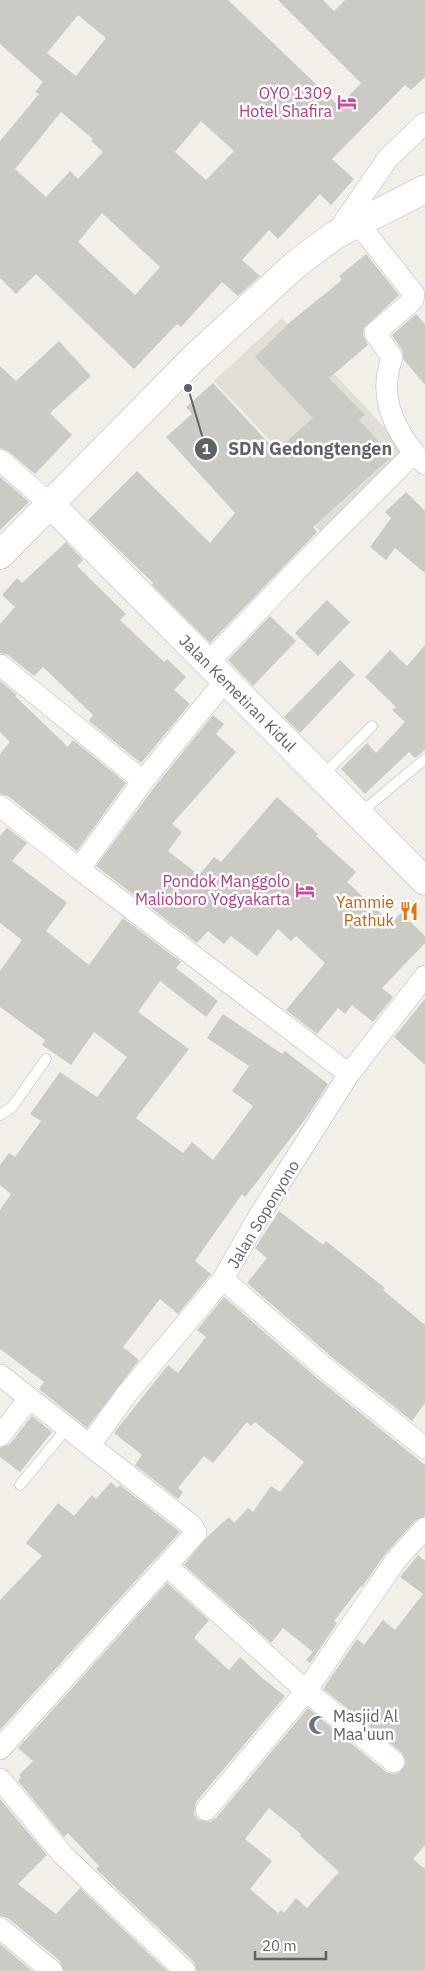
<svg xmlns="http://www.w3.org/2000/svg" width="425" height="1971" font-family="'IBM Plex Sans',sans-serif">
  <rect width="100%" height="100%" fill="#f1efe8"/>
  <!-- education -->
  <path fill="#e1ded6" d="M282,318L414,459L328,540L284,493L303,475L214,381Z"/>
  <!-- building -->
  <path fill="#cccac5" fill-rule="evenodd" d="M0,0H228L339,106L361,83L278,0H323L334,11L345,0H425V77L411,90L405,85L332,159L354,179L331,205L320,194L278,239L269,230L242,260L260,276L238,296L222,282L181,327L177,324L134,369L36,274L16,294L0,278V141L39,94L35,92L43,82L0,44ZM78,15L106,38L76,76L47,53ZM61,112L93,139L91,141L103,152L78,179L70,171L46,197L15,169ZM201,121L234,151L206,180L175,152ZM102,213L160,267L135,295L78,242Z
    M366,254L399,295L364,328L363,335L368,345L329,378L365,415L359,420L392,456L313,527L317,532L210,643L152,585L153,583L88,520L137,471L210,543L235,513L166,437L192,414L186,407L213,383L276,451L313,418L255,357L290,322L342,280L339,276Z
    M416,314L425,324V385L404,360L402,350L392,335Z
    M59,341L91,376L50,413L72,435L35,474L8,451L0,448V366L16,381Z
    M0,477L29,502L0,530Z
    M406,492L425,511V573L395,548L386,560L370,547L391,518L385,512Z
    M66,542L83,560L77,566L126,614L120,620L164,662L167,659L186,677L174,690L190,704L141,763L89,721L93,715L43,667L34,676L8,655L0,653V624L15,607L2,595L17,578L22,583Z
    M327,600L350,622L318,656L295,633Z
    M270,616L296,641L253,686L228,660Z
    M425,645V750L415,758L409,752L365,794L341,769L367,743L376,753L405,722L392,710L396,707L365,677L390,650L407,666Z
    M340,660L355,675L300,733L284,717Z
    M0,681L17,695L15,696L68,747L73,740L126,783L77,851L8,796L0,794V754L10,742L0,732Z
    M213,715L224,724L216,734L236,752L172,824L182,832L168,851L199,875L214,857L221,862L277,797L318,834L316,836L356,872L347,882L391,923L401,913L425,936V943L382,988L393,997L373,1022L352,1005L345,1014L338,1008L317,1034L286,1010L325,963L296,936L291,941L278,929L257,956L231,936L224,944L208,931L197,943L96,866L153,789Z
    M7,828L27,843L12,861L67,903L46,931L89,965L123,918L181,962L176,968L218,1001L206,1017L160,981L138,1012L189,1049L136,1118L183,1153L192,1142L213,1160L253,1106L232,1091L249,1066L207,1038L223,1014L282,1054L285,1051L328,1084L307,1117L245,1197L242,1194L195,1261L211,1274L178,1314L160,1299L123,1347L139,1360L87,1428L39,1389L44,1382L0,1349V1210L11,1194L0,1185V1165L9,1153L15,1157L41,1121L30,1114L60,1072L97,1097L127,1057L94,1032L71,1065L42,1045L45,1040L0,1007V971L22,940L0,923V836Z
    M425,999V1065L394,1037Z
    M279,1211L323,1245L326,1241L385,1288L383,1290L425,1325V1403L412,1421L334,1359L247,1283L267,1258L255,1248Z
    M224,1297L318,1379L425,1465V1516L416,1520L386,1553L362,1587L361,1586L334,1621L337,1623L310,1663L306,1660L313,1652L283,1628L271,1643L184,1565L207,1537L229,1517L234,1523L248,1508L253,1512L271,1486L280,1492L304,1462L255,1422L251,1426L247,1422L213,1463L204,1456L178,1488L183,1492L178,1499L135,1465L142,1455L114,1433L168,1365L178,1373L206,1337L197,1330Z
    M32,1416L52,1432L20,1472L0,1457V1448L10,1444Z
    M111,1482L117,1488L120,1485L180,1532L0,1730V1600L42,1556L26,1543L58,1503L74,1516L92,1495L96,1499Z
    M418,1555L425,1561V1845L413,1859L425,1869V1971H197L194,1962L96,1869L99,1866L68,1833L64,1837L18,1781L21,1777L19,1775L33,1761L18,1748L167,1583L209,1620L194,1638L229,1670L240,1657L261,1677L285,1696L196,1802L194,1814L198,1820L210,1822L216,1818L308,1708L386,1772L393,1774L399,1773L406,1763L402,1753L323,1689L357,1639L364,1645L383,1620L395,1630L423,1594L400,1577ZM269,1808L301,1834L300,1836L339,1872L307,1908L296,1898L284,1913L281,1910L278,1913L250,1889L272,1861L245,1839Z
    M0,1799L47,1855L18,1884L56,1914L80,1888L167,1971H64L60,1961L8,1918L0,1916Z
    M0,1944L32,1971H0Z"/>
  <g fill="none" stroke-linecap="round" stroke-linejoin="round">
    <!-- lane casing -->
    <g stroke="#b5b8bc" stroke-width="11">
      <path id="lane" d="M322,776L372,726
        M359,814L425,759
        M0,1115L12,1107L46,1059
        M20,1485L67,1428"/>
    </g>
    <!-- street casing -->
    <g stroke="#b5b8bc" stroke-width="22">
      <path id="street" d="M357,222L414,294L413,300L375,333L392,357C390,365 387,373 387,381C384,411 403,443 425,464
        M338,231L388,158L425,123
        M0,460L50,504
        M208,663L298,569L414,453
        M0,665L143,781
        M0,806L79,869L349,1074
        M79,869L143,781L225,681
        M223,1279L326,1369L425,1448
        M0,1375L186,1521L193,1527L196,1533L0,1749
        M0,1436L29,1399
        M90,1445L126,1395L223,1279L256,1221L349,1074L425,976
        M167,1566L306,1691L394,1762
        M0,1779L63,1855L185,1971
        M206,1810L306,1691L396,1560L425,1528
        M0,1928L52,1971"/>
    </g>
    <!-- secondary casing -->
    <g stroke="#b6babf" stroke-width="29">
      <path id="secondary" d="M50,504L425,881
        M0,555L195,357L295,265L335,235L425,189"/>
    </g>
    <!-- lane -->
    <use href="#lane" stroke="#fff" stroke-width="10"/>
    <!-- street -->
    <use href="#street" stroke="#fff" stroke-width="21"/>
    <!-- secondary -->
    <use href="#secondary" stroke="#fff" stroke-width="28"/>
  </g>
  <!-- icons -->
  <defs>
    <g id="hotel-bare" transform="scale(1.5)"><path d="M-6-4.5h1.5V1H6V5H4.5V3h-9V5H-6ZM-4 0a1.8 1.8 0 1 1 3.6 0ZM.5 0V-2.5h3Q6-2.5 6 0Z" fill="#d1479c" stroke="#fff" stroke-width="2.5" paint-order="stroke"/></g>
    <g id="restaurant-bare" transform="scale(1.5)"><path d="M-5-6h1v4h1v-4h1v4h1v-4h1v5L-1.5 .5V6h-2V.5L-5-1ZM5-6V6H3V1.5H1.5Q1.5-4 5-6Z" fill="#e8710a" stroke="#fff" stroke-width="2.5" paint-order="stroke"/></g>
    <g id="mosque-bare" transform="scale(1.5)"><path d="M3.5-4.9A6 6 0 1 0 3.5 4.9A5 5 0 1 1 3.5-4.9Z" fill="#6b7280" stroke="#fff" stroke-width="2.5" paint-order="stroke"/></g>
  </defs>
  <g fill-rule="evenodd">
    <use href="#hotel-bare" x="347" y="102"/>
    <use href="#hotel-bare" x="305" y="890"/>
    <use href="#restaurant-bare" x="409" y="911"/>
    <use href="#mosque-bare" x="318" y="1725"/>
  </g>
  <g text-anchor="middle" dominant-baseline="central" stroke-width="5" stroke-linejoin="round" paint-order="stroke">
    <!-- hotel labels -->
    <g font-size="16" fill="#b23c85" stroke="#fff" text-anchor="end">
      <text x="332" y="93">OYO 1309<tspan x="332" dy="18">Hotel Shafira</tspan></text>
      <text x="290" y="881">Pondok Manggolo<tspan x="290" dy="18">Malioboro Yogyakarta</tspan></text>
    </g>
    <!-- street labels -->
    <g font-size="16" fill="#5f6368" stroke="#fff">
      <text transform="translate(238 693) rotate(45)">Jalan Kemetiran Kidul</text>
      <text transform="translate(263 1214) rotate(-59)">Jalan Soponyono</text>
    </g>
    <!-- food labels -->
    <g font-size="16" fill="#c56008" stroke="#fff" text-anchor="end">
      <text x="394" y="902">Yammie<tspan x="394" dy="18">Pathuk</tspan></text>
    </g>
    <!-- worship labels -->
    <g font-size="16" fill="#5b616d" stroke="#fff" text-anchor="start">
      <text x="333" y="1716">Masjid Al<tspan x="333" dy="18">Maa'uun</tspan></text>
    </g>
  </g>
  <!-- callouts -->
  <path fill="none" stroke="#5f6368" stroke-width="2" d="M188 388L206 449"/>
  <g fill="#5f6368" stroke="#fff" stroke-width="2">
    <circle cx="188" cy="388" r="5"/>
    <circle cx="206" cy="449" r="12"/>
  </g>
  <g font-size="15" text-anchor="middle" font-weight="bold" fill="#fff">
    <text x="206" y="454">1</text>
  </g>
  <g font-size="18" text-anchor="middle" font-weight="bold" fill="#5f6368" stroke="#fff" stroke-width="5" stroke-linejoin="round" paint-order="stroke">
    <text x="310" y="455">SDN Gedongtengen</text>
  </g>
  <!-- scale -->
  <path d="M255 1951v8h71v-8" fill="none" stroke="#5f6368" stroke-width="2.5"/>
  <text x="262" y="1951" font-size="15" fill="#5f6368" stroke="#ffffff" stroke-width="4" paint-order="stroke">20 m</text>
</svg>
